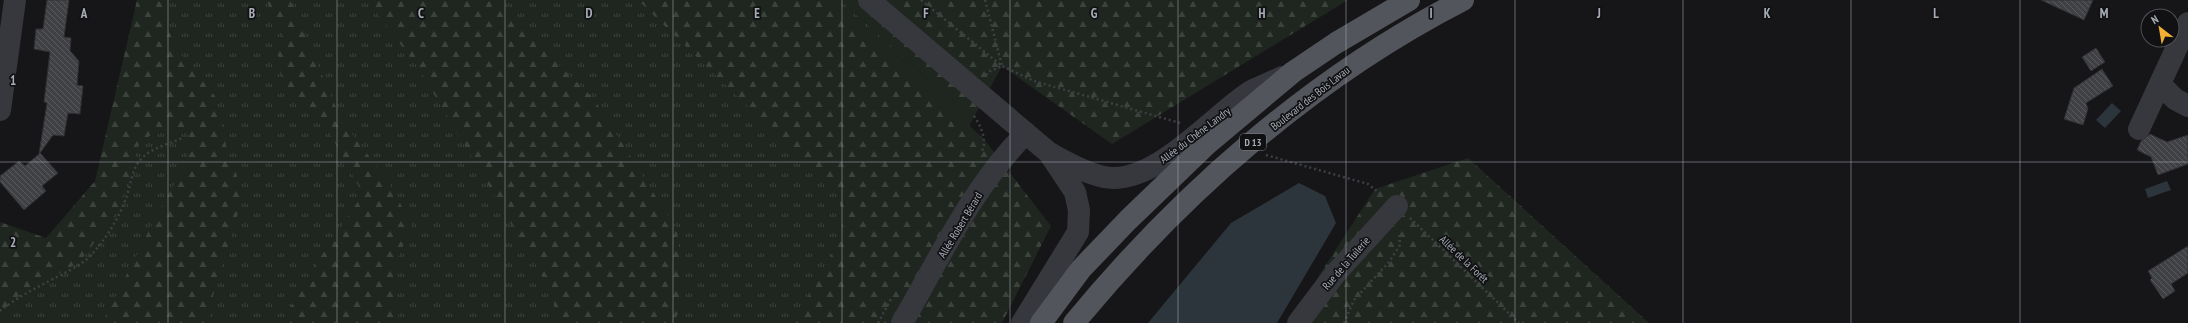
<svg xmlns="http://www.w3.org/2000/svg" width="2188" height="323" font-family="'PT Sans Narrow',sans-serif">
  <defs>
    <pattern id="grass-tufts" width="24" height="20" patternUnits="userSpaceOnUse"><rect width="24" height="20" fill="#1e261f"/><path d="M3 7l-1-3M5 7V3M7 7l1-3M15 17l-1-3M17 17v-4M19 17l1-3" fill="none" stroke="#3c433d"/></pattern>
    <pattern id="forest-firs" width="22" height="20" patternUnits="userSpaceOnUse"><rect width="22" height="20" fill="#1e261f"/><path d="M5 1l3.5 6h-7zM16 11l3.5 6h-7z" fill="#3c433d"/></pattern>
    <pattern id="building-back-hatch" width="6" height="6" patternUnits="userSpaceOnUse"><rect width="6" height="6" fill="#404145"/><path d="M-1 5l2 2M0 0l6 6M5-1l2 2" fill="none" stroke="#595a5e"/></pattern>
  </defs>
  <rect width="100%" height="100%" fill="#161618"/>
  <!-- grass -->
  <path fill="url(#grass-tufts)" d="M148,0H840L973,119L852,323H0V257L102,227Z"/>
  <!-- forest -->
  <path fill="url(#forest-firs)" d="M137,0H162L168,30L180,53L215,96L226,145L242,190L237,217L213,296L209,323H102L161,207L183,169L192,142L187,134L179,129L156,131L139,144L121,206L80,262L22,293L0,312V222L46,238L95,181Z
    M266,0H290L341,119L389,183L412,225L394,267L399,323H281L314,267L363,194L320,115L287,88L280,71L278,50L283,33Z
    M367,0H493L594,99L677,230L684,299L674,323H557L553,294L419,69Z
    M638,0H828L983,138L1051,226L1002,323H794L845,230L838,194Z
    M840,0H1348L1112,144L1002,66L973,119Z
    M1468,158L1649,323H1292L1320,274L1375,189Z"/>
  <!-- water -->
  <path fill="#2c353c" d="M2112,103L2121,111L2105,128L2096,120Z
    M2167,181L2171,190L2148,198L2145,189Z
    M1299,183L1325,196L1336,223L1277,323H1148L1231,223Z"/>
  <!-- building -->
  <path fill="url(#building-back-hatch)" stroke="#303034" d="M47,0H69L64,37L71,38L70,51L79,61L77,85L83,86L80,114L68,113L64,136L53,135L40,153L58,173L42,186L46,191L24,210L0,182V176L19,161L25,166L39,154L47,103L44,102L50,52L34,49L36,29H43Z
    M2041,0H2093L2084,20Z
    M2096,48L2105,62L2091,71L2082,57Z
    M2102,69L2113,86L2086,103L2088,109L2083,125L2064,119L2074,88Z
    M2150,134L2167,142L2188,135V164L2158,175L2151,157L2137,150L2141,141Z
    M2188,246V273L2171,284L2175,291L2163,299L2150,280L2152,278L2148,271Z"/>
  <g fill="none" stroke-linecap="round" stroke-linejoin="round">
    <!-- path -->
    <path stroke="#3d3f44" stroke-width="2.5" stroke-dasharray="2 3" stroke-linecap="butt" d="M921,0L1002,66L1034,81L1180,123
      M985,0L1002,66L990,71L986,75
      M974,116C981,126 988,141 981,153
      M1266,155L1368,184L1382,195
      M1410,218L1519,323
      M0,311C17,297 43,284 63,274C73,268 83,264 91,255C106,239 120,217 127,195C131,183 132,169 141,159C151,148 169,144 182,138
      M878,323L891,299
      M1344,323L1354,300L1389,262L1400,245L1399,233"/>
    <!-- minor -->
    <path stroke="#37383d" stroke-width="22" d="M869,0L1048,152C1065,162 1085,173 1104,177C1154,187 1213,115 1251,91C1261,86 1272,82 1282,77
      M2160,84L2175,99L2188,106
      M0,110L15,0
      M2139,129L2188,23
      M902,323C939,259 973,186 1026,133
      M1022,323L1078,232L1079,210L1075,192L1051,156
      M1298,323L1335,274L1397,206"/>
    <!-- major -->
    <path stroke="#53555c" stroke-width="22" d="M1041,323L1081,269L1128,220L1207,144L1293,72L1336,43L1409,0
      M1074,323C1181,193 1313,77 1463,0"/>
  </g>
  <!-- grid -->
  <path fill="none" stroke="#a8adb8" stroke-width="1" stroke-opacity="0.55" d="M168,0V323M337,0V323M505,0V323M673,0V323M842,0V323M1010,0V323M1178,0V323M1346,0V323M1515,0V323M1683,0V323M1851,0V323M2020,0V323M0,162H2188"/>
  <g text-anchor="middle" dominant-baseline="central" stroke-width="3.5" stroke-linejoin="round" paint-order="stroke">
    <!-- shield labels -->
    <rect fill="#111113" stroke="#7b7e86" stroke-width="1" x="1240" y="134" width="26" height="16" rx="3"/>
    <g font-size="10" font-weight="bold" fill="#a8adb8">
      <text x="1253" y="142">D 13</text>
    </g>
    <!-- street labels -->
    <g font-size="11" fill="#a8adb8" stroke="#111113">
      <text transform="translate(1310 98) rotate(-38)">Boulevard des Bois Lavau</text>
      <text transform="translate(1195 135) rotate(-37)">Allée du Chêne Landry</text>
      <text transform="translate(960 225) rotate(-59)">Allée Robert Bérard</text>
      <text transform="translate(1464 259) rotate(44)">Allée de la Forêt</text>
      <text transform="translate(1346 263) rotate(-49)">Rue de la Tuilerie</text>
    </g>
  </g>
  <g font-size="13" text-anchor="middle" font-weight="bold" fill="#a8adb8" stroke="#111113" stroke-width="3.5" stroke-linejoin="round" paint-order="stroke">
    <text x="84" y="18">A</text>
    <text x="252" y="18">B</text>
    <text x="421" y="18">C</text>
    <text x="589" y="18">D</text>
    <text x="757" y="18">E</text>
    <text x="926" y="18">F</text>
    <text x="1094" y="18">G</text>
    <text x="1262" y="18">H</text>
    <text x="1431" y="18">I</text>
    <text x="1599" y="18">J</text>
    <text x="1767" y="18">K</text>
    <text x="1936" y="18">L</text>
    <text x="2104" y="18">M</text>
    <text x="13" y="85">1</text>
    <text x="13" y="247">2</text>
  </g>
  <!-- north arrow -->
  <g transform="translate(2160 28) rotate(329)"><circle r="19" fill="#111113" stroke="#4d4f55"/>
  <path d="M0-3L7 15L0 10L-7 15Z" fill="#f2b134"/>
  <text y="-6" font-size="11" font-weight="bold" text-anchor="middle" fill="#a8adb8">N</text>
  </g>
</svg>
